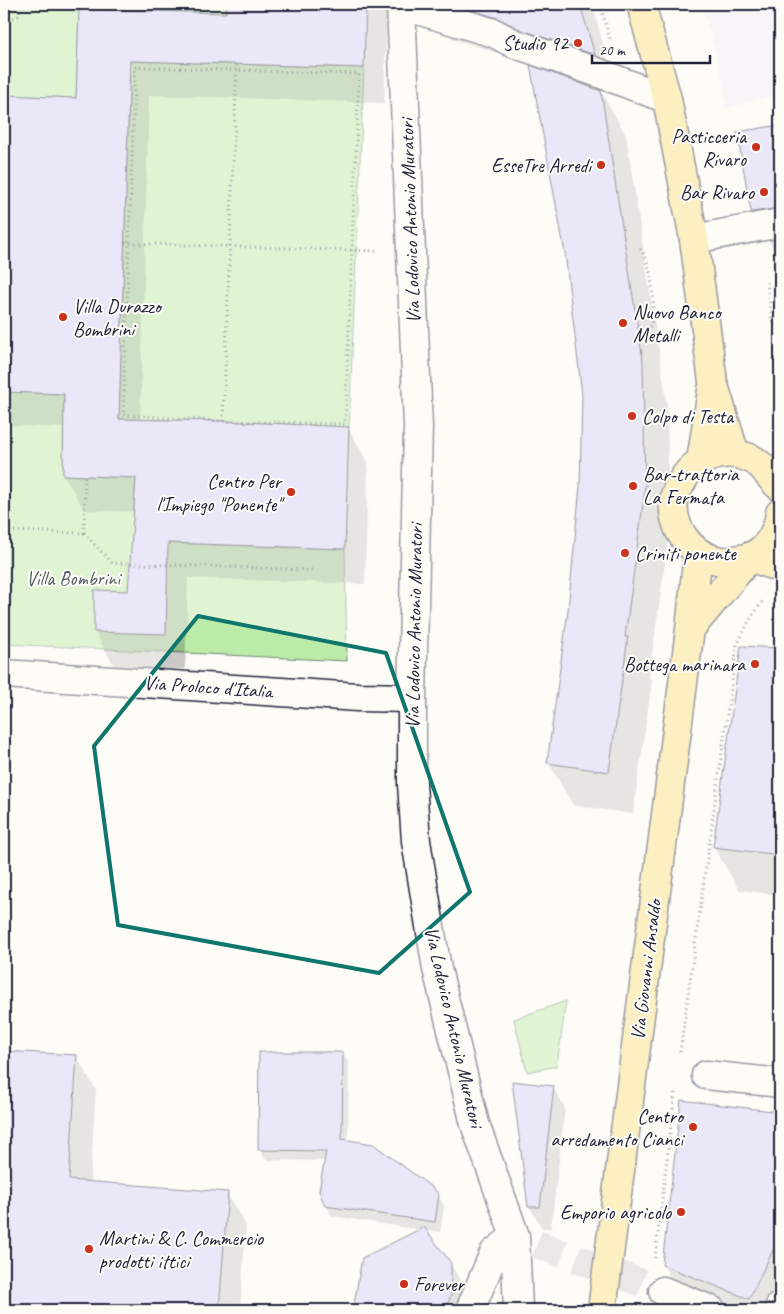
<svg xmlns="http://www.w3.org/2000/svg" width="784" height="1314" font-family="Caveat,sans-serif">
  <rect width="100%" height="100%" fill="#fdfcf7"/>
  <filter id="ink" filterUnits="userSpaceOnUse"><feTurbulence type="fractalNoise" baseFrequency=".02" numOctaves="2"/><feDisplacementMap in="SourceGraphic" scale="10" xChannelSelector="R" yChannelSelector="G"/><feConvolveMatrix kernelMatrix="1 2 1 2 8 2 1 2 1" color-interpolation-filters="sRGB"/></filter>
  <g filter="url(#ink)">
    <!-- built -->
    <path fill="#f0eef7" d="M701,4H780V94L727,108L718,58Z"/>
    <!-- green -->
    <path fill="#bceba9" stroke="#6f8672" d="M4,4H227L226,13L79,9L76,98L4,95Z
      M130,61L364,68L349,427L223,421L119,419Z
      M4,392L64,394L63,475L136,478L132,542L345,549L347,661L4,644Z
      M566,1001L557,1066L527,1072L514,1019Z"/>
    <!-- shadow -->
    <path fill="#0003" d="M228,4H387L384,103L149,95L140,421L348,428L368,463L365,584L188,578L185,669L115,667L95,632L129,592L135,512L84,510L64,475L65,428L4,425V97L77,99L80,10L228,14Z
      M432,4H592L618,97L600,90L626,135L667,405L669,533L649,677L652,681L633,814L573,805L548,762L569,610L581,486L584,395L566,253L539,68L524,61L453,39Z
      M780,126V251L775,252L752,212L738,133Z
      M742,647L780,650V895L739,890L714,847Z
      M4,1052L76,1056L96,1090L90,1182L227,1193L246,1226L240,1310H4Z
      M342,1053L349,1064L348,1141L438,1195L444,1206L440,1232L424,1230L450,1263L463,1285L462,1310H355L363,1259L422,1230L332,1216L326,1205V1161L266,1160L260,1150Z
      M553,1087L565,1108L551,1228H542L530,1207Z
      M682,1102L780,1113V1310H694L688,1308L663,1265Z"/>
    <!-- building -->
    <path fill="#d2cff8" stroke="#22223b" d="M227,4H366L364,68L130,61L119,419L223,421L349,427L345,549L168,543L166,634L94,632V590L128,591L136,478L63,475L64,394L4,392V95L76,98L79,9L226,13Z
      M451,4H580L595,55L519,29L498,18Z
      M530,65L601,91L643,361L645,489L625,637H628L609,772L547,763L568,610L580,486L582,395L565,253Z
      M780,125V208L751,212L737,132Z
      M741,646L780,648V855L713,847Z
      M4,1051L77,1055L69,1180L228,1192L219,1310H4Z
      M259,1052H343L342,1139L373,1144L430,1186L439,1194L435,1222L325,1206L319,1191L326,1151L258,1150Z
      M512,1081L554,1086L540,1207H528Z
      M681,1100L780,1112V1236L749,1299L662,1265Z
      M424,1227L451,1263V1295L445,1310H353L362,1258Z"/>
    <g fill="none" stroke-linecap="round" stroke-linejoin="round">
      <!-- minor-tunnel -->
      <path stroke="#d1d0d1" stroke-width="28" stroke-dasharray="28 14" stroke-linecap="butt" d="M537,1244L663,1291"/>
      <!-- minor casing -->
      <g stroke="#22223b" stroke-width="31">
        <path id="minor" d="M401,4L418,426L412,698V784L416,841L437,969L475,1124L515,1236L518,1310
          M401,5L494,33L513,43L599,73L667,99
          M694,239L780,223
          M4,674L358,697L412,698
          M706,1075L780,1083
          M663,1291L711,1310
          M470,1310L494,1253L515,1236
          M779,1310L780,1306"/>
      </g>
      <!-- major casing -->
      <g stroke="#22223b" stroke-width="31">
        <path id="major" d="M641,4L667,99L694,239L713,382L735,454
          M701,461L712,390
          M780,487C767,477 766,464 747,457C720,447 692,460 680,485C678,488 676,492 675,495C668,526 691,557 722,561C729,562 738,559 745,558C765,554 778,532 780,513
          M750,557L780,568
          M690,629L750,557
          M602,1310L690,629L698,553"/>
      </g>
      <!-- path -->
      <path stroke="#22223b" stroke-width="3" stroke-dasharray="1 4" stroke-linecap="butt" d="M600,4L610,39
        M4,22L18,16L21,4
        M135,67L359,74L345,424L223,421L123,415Z
        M125,243L377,251
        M640,249C652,260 657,312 650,327
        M767,282L772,321L778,326L780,355
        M223,421L237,64
        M4,531L84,533L112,563L314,570
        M84,533L85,476
        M680,1052L737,645L749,621L764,599
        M655,1258L675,1092"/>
      <!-- minor -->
      <use href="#minor" stroke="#fdfcf7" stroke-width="28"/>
      <!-- major -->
      <use href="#major" stroke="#fbe080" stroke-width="28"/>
    </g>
  </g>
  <!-- marked area -->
  <path d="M0 0H784V1314H0ZM198,616L386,653L470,892L379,973L118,925L94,746Z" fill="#fdfcf7" fill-opacity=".55" fill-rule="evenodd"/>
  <path fill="none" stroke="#0f766e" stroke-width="4" stroke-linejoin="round" d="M198,616L386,653L470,892L379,973L118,925L94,746Z"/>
  <!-- markers -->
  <g fill="#c8321e" stroke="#fdfcf7" stroke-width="2">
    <circle cx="578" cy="43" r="5"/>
    <circle cx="756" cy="147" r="5"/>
    <circle cx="601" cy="165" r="5"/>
    <circle cx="764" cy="192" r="5"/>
    <circle cx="63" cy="317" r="5"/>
    <circle cx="623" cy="323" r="5"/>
    <circle cx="632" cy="416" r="5"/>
    <circle cx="633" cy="486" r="5"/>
    <circle cx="291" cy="492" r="5"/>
    <circle cx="625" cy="553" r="5"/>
    <circle cx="755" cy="664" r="5"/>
    <circle cx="693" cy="1127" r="5"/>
    <circle cx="681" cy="1212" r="5"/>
    <circle cx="89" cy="1249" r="5"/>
    <circle cx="404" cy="1284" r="5"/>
  </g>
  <g text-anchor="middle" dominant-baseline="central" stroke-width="4" stroke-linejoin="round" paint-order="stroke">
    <!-- poi labels -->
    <g font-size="20" fill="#22223b" stroke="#fdfcf7" text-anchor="end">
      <text x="568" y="43">Studio 92</text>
      <text x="746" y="136">Pasticceria<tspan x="746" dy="23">Rivaro</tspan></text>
      <text x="591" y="165">EsseTre Arredi</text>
      <text x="754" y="192">Bar Rivaro</text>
      <text x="73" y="306" text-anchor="start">Villa Durazzo<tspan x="73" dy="23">Bombrini</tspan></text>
      <text x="633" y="312" text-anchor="start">Nuovo Banco<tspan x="633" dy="23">Metalli</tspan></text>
      <text x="642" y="416" text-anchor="start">Colpo di Testa</text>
      <text x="643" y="474" text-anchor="start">Bar-trattoria<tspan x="643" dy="23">La Fermata</tspan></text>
      <text x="281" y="481">Centro Per<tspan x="281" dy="23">l'Impiego "Ponente"</tspan></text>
      <text x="635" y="553" text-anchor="start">Criniti ponente</text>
      <text x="745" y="664">Bottega marinara</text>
      <text x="683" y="1116">Centro<tspan x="683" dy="23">arredamento Cianci</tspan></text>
      <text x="671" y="1212">Emporio agricolo</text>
      <text x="99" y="1238" text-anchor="start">Martini &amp; C. Commercio<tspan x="99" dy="23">prodotti ittici</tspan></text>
      <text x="414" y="1284" text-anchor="start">Forever</text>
    </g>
    <!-- street labels -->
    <g font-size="20" fill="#22223b" stroke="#fdfcf7">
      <text transform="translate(410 221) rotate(-92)">Via Lodovico Antonio Muratori</text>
      <text transform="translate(414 626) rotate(-89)">Via Lodovico Antonio Muratori</text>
      <text transform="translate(208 687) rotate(4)">Via Proloco d'Italia</text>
      <text transform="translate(646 970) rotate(-83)">Via Giovanni Ansaldo</text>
      <text transform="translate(454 1027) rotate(77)">Via Lodovico Antonio Muratori</text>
    </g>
    <!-- park labels -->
    <g font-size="20" fill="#505e5c" stroke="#fdfcf7">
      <text x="73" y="578">Villa Bombrini</text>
    </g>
  </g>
  <!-- margin -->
  <rect width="784" height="1314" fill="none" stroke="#fdfcf7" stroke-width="20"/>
  <rect x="10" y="10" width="764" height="1294" fill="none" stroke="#22223b" stroke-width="2" filter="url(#ink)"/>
  <!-- scale -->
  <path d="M592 55v8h118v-8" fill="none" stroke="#22223b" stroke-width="2.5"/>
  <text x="599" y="55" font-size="15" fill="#22223b" stroke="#fdfcf7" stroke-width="4" paint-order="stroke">20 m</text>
</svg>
